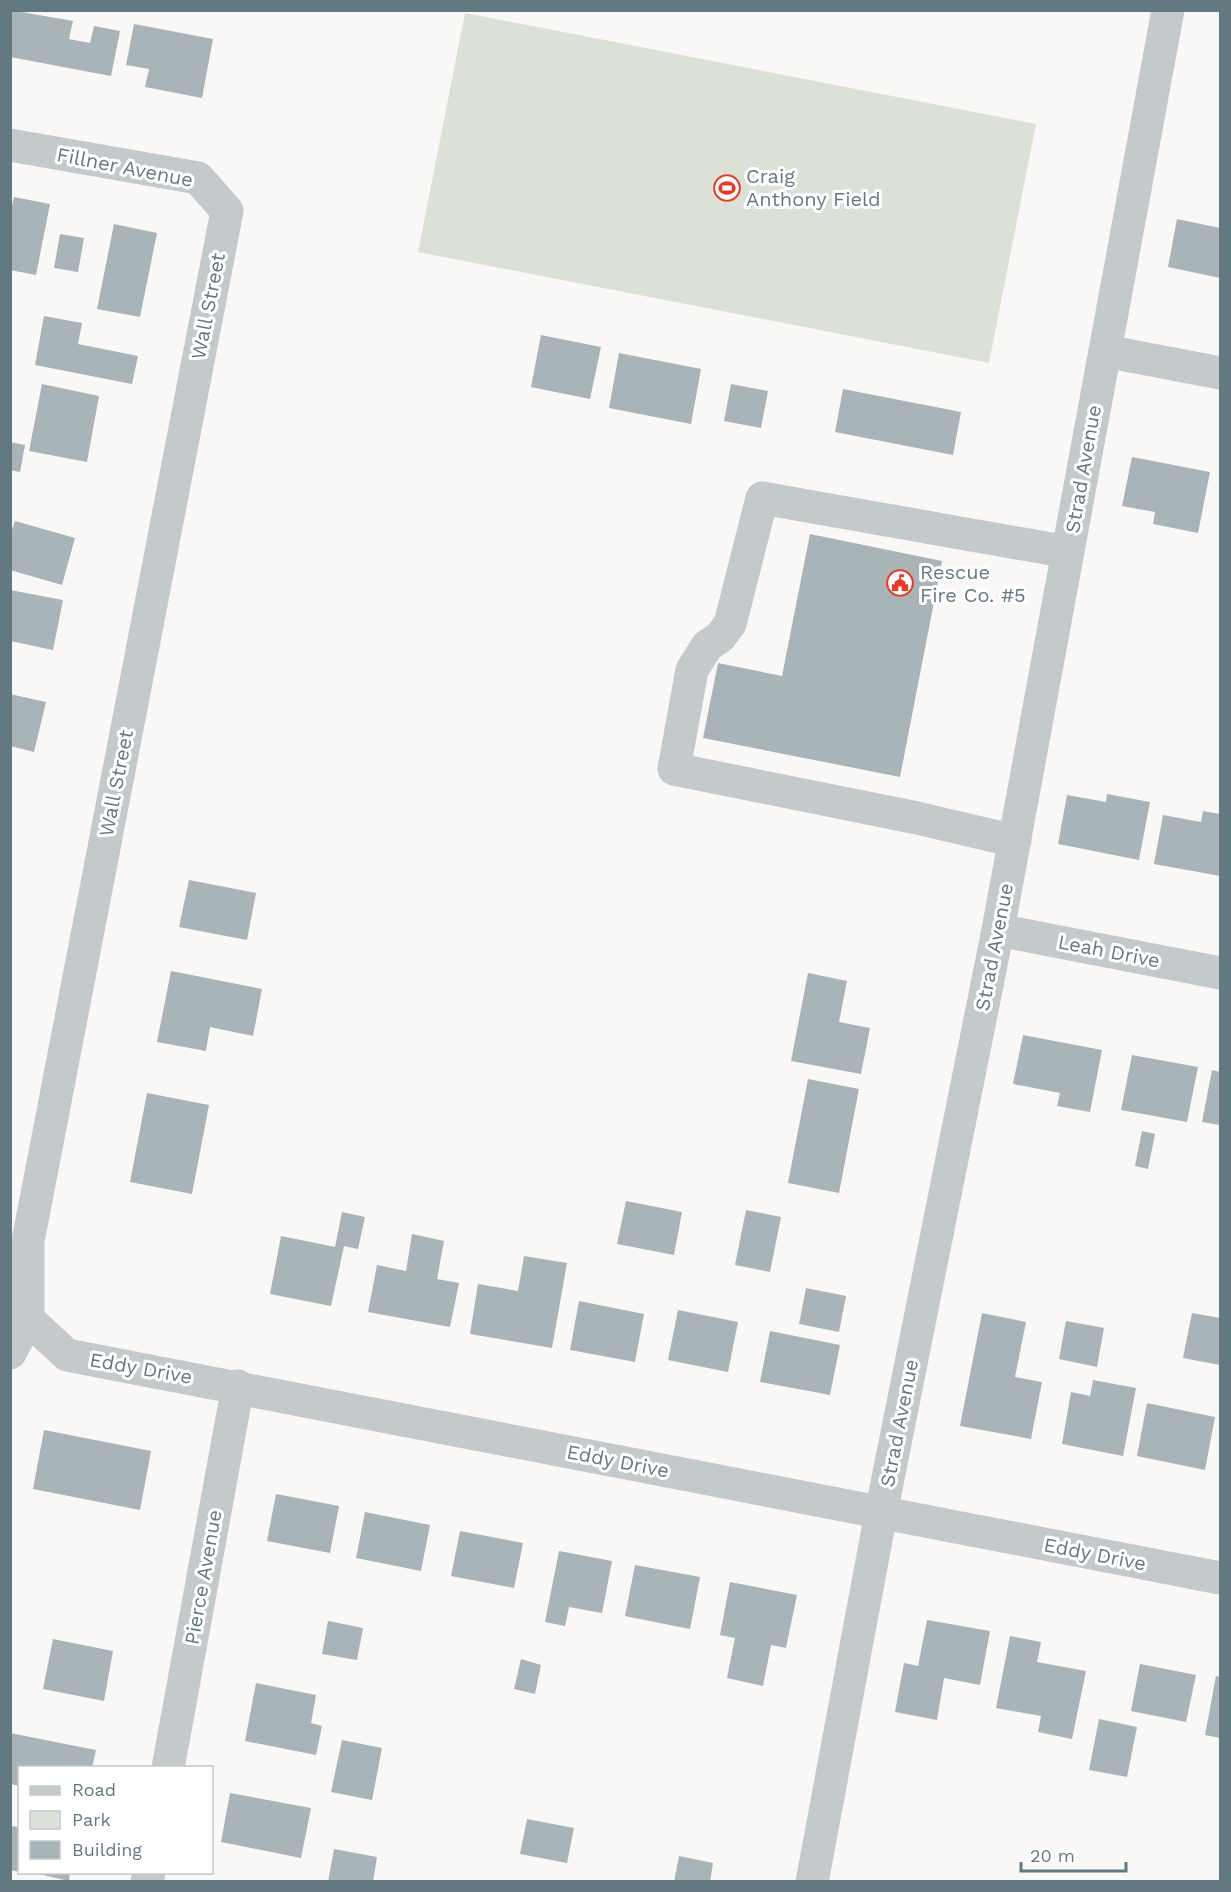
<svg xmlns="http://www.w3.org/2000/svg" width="1231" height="1892" font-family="'Work Sans',sans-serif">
  <rect width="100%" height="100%" fill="#f9f8f6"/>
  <!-- green -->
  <path fill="#dbe1d7" d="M465,13L1036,124L989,363L418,252Z"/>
  <!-- building -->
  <path fill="#a8b4b8" d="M10,10L73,21L69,39L90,43L94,26L120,31L111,76L10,57Z
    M134,24L213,39L202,98L145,87L149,69L126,65Z
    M14,197L50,204L36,275L10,270V214Z
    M1177,219L1220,228V278L1168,267Z
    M114,224L157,233L140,317L97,309Z
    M60,234L84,238L78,272L54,268Z
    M44,316L82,323L78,344L138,356L132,384L35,365Z
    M541,335L601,347L590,399L531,387Z
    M619,353L701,369L691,424L609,408Z
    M42,384L99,396L87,462L29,451Z
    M731,384L768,391L761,428L724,421Z
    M843,389L961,412L953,455L835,432Z
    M10,442L25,445L20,472L10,470Z
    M1132,457L1210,472L1198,533L1153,524L1155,512L1122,506Z
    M15,521L75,538L62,585L10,570V535Z
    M810,534L942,561L900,777L703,738L718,663L782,676Z
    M10,590L63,600L53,650L10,641Z
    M10,694L46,702L34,752L10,746Z
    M1107,794L1150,802L1139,860L1058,844L1067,795L1106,802Z
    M1203,811L1220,814V876L1154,864L1163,815L1201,822Z
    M189,880L256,893L247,940L179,927Z
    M171,971L262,989L253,1036L210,1027L206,1051L157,1042Z
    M808,973L847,981L839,1022L870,1028L861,1074L791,1061Z
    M1023,1035L1102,1050L1090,1112L1057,1106L1060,1093L1013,1084Z
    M1132,1055L1198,1067L1187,1122L1121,1110Z
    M1212,1070L1220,1072V1125L1202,1122Z
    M808,1079L859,1089L839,1193L788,1183Z
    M147,1093L209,1105L192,1194L130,1182Z
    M1142,1131L1155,1134L1148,1169L1135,1166Z
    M626,1201L682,1212L674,1255L617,1244Z
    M746,1210L781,1217L770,1272L735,1265Z
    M342,1212L365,1217L358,1249L344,1246L331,1306L270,1294L281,1236L335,1247Z
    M412,1234L444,1241L437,1279L459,1283L450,1327L368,1312L377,1265L406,1271Z
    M524,1256L567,1263L552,1348L470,1334L478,1284L518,1291Z
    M806,1288L846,1296L839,1332L799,1324Z
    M579,1301L644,1314L635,1362L570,1350Z
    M678,1310L738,1322L728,1372L668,1360Z
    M982,1313L1026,1322L1015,1377L1042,1382L1031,1439L960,1426Z
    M1192,1313L1220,1318V1365L1183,1358Z
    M1066,1321L1104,1328L1097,1367L1059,1359Z
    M770,1331L840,1345L830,1395L760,1382Z
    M1093,1380L1136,1388L1123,1456L1062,1444L1071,1392L1090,1396Z
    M1147,1403L1215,1417L1205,1470L1137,1456Z
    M44,1430L151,1451L140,1510L33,1489Z
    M276,1494L339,1506L330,1553L267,1541Z
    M365,1512L430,1525L421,1571L356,1558Z
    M460,1531L523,1543L514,1588L451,1576Z
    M559,1551L612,1561L602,1613L569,1607L565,1626L545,1622Z
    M635,1565L700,1577L690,1629L625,1616Z
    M730,1582L797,1595L786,1648L771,1645L763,1686L727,1678L735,1638L720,1635Z
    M927,1620L990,1631L980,1685L944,1678L937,1720L895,1712L904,1663L918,1666Z
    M328,1621L363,1628L357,1660L322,1654Z
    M1010,1636L1041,1642L1037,1662L1086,1671L1072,1739L1038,1732L1041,1716L996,1708Z
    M53,1639L113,1651L104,1701L43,1689Z
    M521,1659L541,1665L535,1694L514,1689Z
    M1140,1664L1196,1675L1186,1722L1131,1711Z
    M1216,1676L1220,1677V1738L1205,1735Z
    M256,1683L316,1695L311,1723L322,1726L316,1755L245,1741Z
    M1099,1719L1137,1727L1127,1777L1089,1770Z
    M10,1733L96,1750L92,1768H20V1786L10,1784Z
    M342,1740L382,1748L372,1800L331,1792Z
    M230,1793L311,1808L301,1858L221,1842Z
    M527,1819L574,1828L567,1863L520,1854Z
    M10,1826L20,1827V1872L10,1870Z
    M334,1849L377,1857L373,1882H328Z
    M679,1856L713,1863L710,1882H674Z
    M30,1872H70L69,1881Z"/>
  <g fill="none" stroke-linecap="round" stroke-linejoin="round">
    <!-- minor -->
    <path stroke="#c4c9cc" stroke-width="33" d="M10,145L198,178L227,211L28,1241V1319L10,1353
      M1105,351L1220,373
      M1015,841L917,818L674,769L692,670L707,646L720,637L730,624L762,498L1068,552
      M998,930L1220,973
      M28,1319L67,1355L1220,1578
      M168,1768L238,1386
      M147,1882L149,1872
      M812,1882L881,1513L998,930L1168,10"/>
  </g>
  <!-- icons -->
  <defs>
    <g id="stadium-ring" transform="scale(1.35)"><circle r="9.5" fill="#fff" stroke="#e73a28" stroke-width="1.5"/><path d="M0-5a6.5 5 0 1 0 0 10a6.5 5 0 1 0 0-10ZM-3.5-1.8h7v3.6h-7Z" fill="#e73a28"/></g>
    <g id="civic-ring" transform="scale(1.35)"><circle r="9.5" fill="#fff" stroke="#e73a28" stroke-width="1.5"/><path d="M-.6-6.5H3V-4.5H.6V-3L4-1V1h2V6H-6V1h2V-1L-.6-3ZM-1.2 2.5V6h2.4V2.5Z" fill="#e73a28"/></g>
  </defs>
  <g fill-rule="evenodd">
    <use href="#stadium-ring" x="727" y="188"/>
    <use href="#civic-ring" x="900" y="583"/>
  </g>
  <g text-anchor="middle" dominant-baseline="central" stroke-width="6" stroke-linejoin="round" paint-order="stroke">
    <!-- street labels -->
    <g font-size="20" fill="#637982" stroke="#fff">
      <text transform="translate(125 167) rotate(11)">Fillner Avenue</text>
      <text transform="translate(208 306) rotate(-79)">Wall Street</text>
      <text transform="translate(1083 469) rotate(-80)">Strad Avenue</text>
      <text transform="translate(116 783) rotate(-79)">Wall Street</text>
      <text transform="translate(994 947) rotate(-79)">Strad Avenue</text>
      <text transform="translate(1109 951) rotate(11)">Leah Drive</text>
      <text transform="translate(141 1368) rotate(10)">Eddy Drive</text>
      <text transform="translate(899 1423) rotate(-79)">Strad Avenue</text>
      <text transform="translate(618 1461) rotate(11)">Eddy Drive</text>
      <text transform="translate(1095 1554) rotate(11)">Eddy Drive</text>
      <text transform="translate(203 1577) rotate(-80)">Pierce Avenue</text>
    </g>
    <!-- poi labels -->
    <g font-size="20" fill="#637982" stroke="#fff" text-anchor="start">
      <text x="746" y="176">Craig<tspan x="746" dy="23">Anthony Field</tspan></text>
      <text x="920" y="572">Rescue<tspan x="920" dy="23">Fire Co. #5</tspan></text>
    </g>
  </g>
  <!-- border -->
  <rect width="1231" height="1892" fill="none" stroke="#637982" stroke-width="24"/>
  <!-- legend -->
  <rect x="18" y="1766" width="195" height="108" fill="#ffffff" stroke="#c1c9cd" stroke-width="1.5"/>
  <rect x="30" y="1786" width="30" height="9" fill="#c4c9cc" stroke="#c1c9cd" stroke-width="1.5"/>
  <text x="72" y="1796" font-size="18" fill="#637982">Road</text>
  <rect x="30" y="1811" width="30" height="18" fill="#dbe1d7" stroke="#c1c9cd" stroke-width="1.5"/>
  <text x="72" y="1826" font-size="18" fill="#637982">Park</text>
  <rect x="30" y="1841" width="30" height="18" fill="#a8b4b8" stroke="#c1c9cd" stroke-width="1.5"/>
  <text x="72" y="1856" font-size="18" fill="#637982">Building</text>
  <!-- scale -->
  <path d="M1021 1862v9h105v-9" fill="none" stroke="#637982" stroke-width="3"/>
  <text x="1030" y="1862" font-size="18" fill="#637982" stroke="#ffffff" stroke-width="4.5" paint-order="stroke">20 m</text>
</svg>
